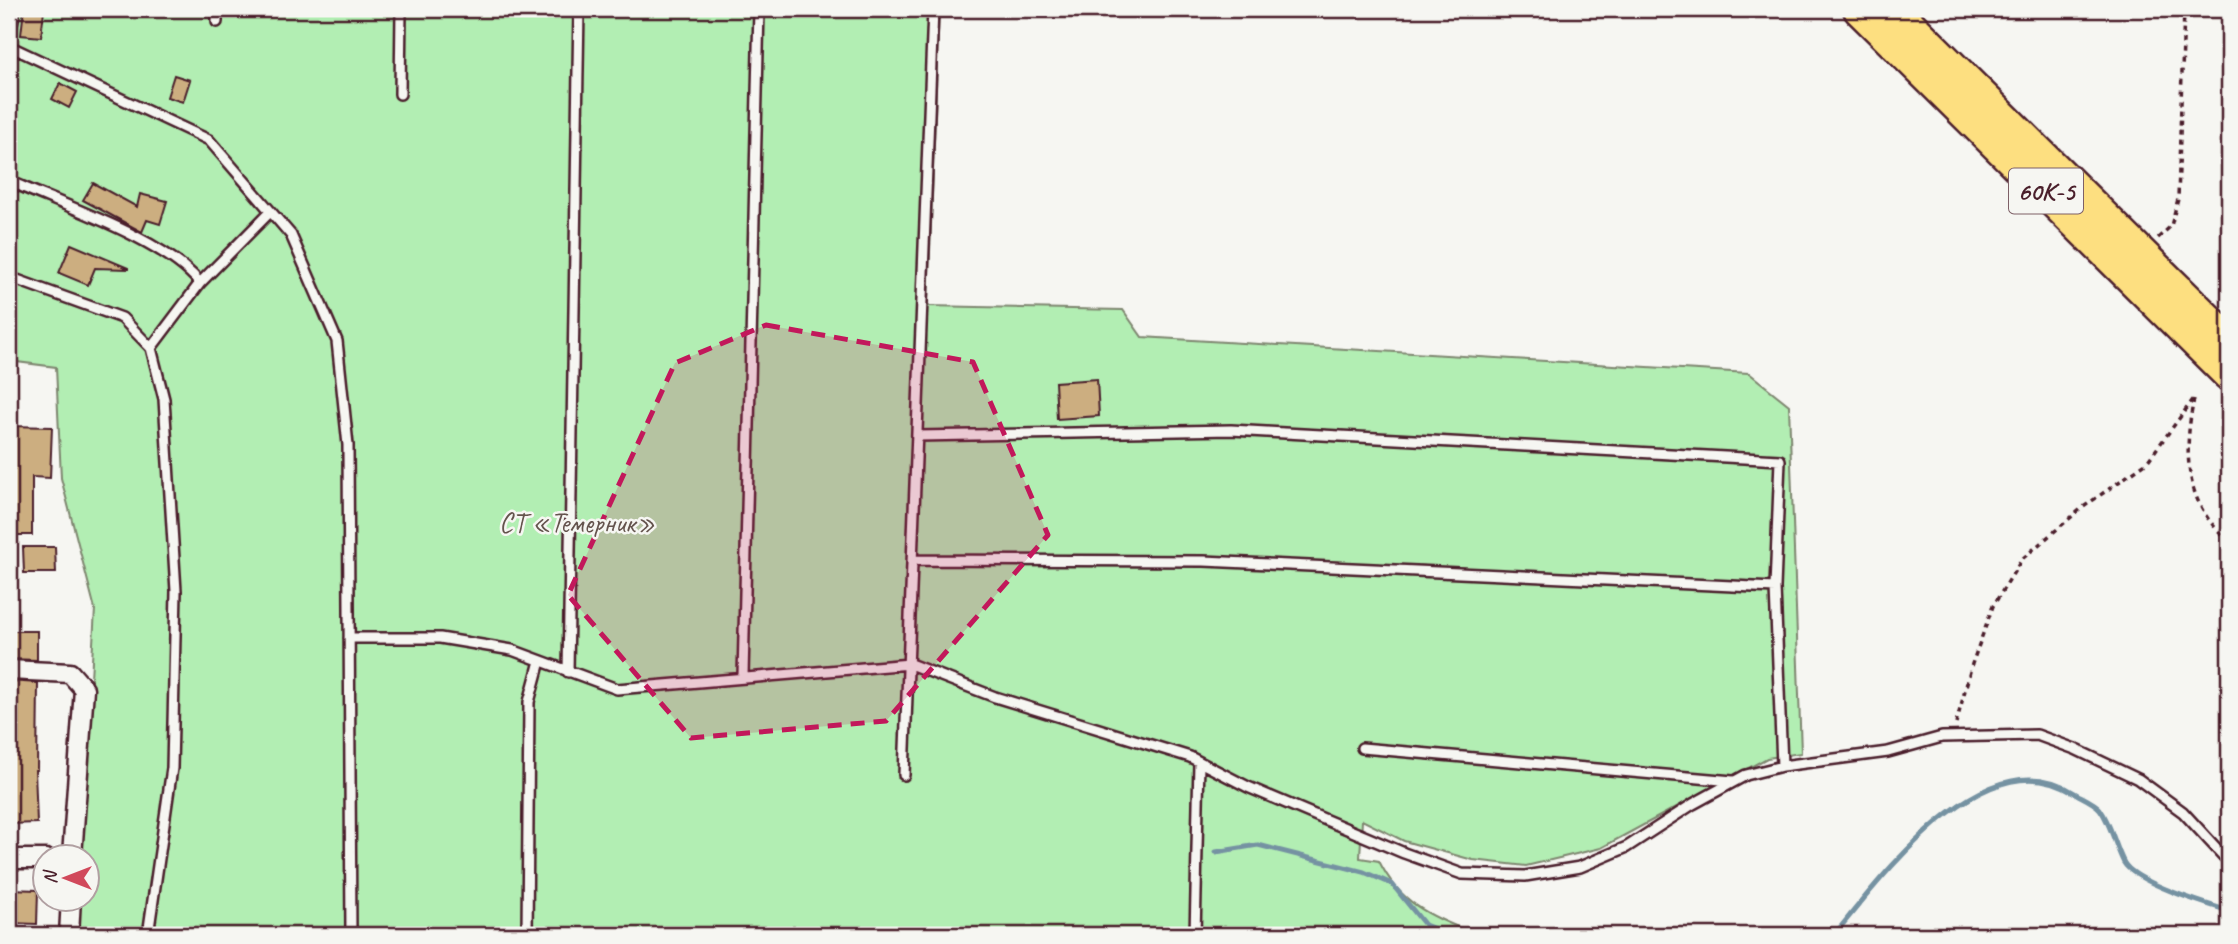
<svg xmlns="http://www.w3.org/2000/svg" width="2238" height="944" font-family="Caveat,sans-serif">
  <rect width="100%" height="100%" fill="#f6f6f2"/>
  <filter id="ink" filterUnits="userSpaceOnUse"><feTurbulence type="fractalNoise" baseFrequency=".0143" numOctaves="2"/><feDisplacementMap in="SourceGraphic" scale="14" xChannelSelector="R" yChannelSelector="G"/><feConvolveMatrix kernelMatrix="1 2 1 2 8 2 1 2 1" color-interpolation-filters="sRGB"/></filter>
  <g filter="url(#ink)">
    <!-- green -->
    <path fill="#b2eeb3" stroke="#7e866f" stroke-width="2" d="M9,9H939L928,306L1123,310L1142,337L1749,373L1789,405L1801,753L1767,758L1601,848L1526,866L1473,860L1404,841L1362,820L1360,858L1379,861C1401,906 1434,917 1477,935H78L80,899L88,898V856H81V851L95,609L61,478L56,367L9,361Z"/>
    <g fill="none" stroke-linecap="round" stroke-linejoin="round">
      <!-- stream -->
      <path stroke="#7592a2" stroke-width="5" d="M1216,852L1258,845L1364,872L1392,884L1425,925L1450,935
        M1834,935C1882,877 1985,736 2073,792C2081,797 2094,802 2100,809C2111,824 2115,846 2124,863C2136,883 2206,904 2229,911"/>
    </g>
    <!-- building -->
    <path fill="#ccae80" stroke="#4a1f2b" stroke-width="2" d="M24,9L44,10L41,37L21,35Z
      M174,75L190,80L183,102L167,97Z
      M60,83L77,92L69,108L52,99Z
      M93,183L137,207L140,194L167,201L160,224L147,220L142,232L83,200Z
      M71,244L128,268V269L95,268L88,285L59,273Z
      M1097,379L1099,416L1057,419L1055,382Z
      M9,426L52,427L50,478L32,477V535H9Z
      M23,547H55L56,573H24Z
      M9,631H37V660L9,659Z
      M9,681L38,683L37,770H35L37,823L9,824Z
      M9,889L38,890L37,924L9,923Z"/>
    <g fill="none" stroke-linecap="round" stroke-linejoin="round">
      <!-- lane casing -->
      <g stroke="#4a1f2b" stroke-width="14">
        <path id="lane" d="M217,22V9
          M9,38L15,9
          M9,46L209,140L291,235L337,341L348,445L351,935
          M400,94L401,9
          M9,181C62,205 165,239 200,283
          M9,277L122,318L151,348L164,399L176,591L172,768L148,935
          M151,348L200,283L269,213
          M918,436L1231,430L1780,460L1775,588L1782,766
          M914,560L1204,561L1775,588
          M349,638H440L512,650L617,689L910,664L995,697L1190,757L1248,787L1404,853L1462,874L1525,876L1580,867L1627,847L1693,804L1746,775L1782,766L1888,752L1942,737L2037,735L2075,749L2138,779L2183,812L2229,862
          M568,672L579,9
          M743,676L759,9
          M1362,748L1733,781
          M904,775L933,9
          M527,935L529,702L540,661
          M1195,935L1199,762"/>
      </g>
      <!-- street casing -->
      <g stroke="#4a1f2b" stroke-width="23">
        <path id="street" d="M9,670L70,673L84,689L72,856
          M9,859H46
          M69,935L71,898"/>
      </g>
      <!-- highway casing -->
      <g stroke="#4a1f2b" stroke-width="37">
        <path id="highway" d="M1860,9L2229,374
          M1893,9L2229,341"/>
      </g>
      <!-- path -->
      <path stroke="#4a1f2b" stroke-width="3.5" stroke-dasharray="5 5" stroke-linecap="butt" d="M2158,238L2171,226L2178,199L2184,9
        M2194,399C2183,450 2184,506 2229,540
        M1956,724L1972,664L1993,606L2022,559L2082,508L2147,462L2195,397"/>
      <!-- lane -->
      <use href="#lane" stroke="#f6f6f2" stroke-width="9"/>
      <!-- street -->
      <use href="#street" stroke="#f6f6f2" stroke-width="18"/>
      <!-- highway -->
      <use href="#highway" stroke="#fddf80" stroke-width="32"/>
    </g>
  </g>
  <!-- marked area -->
  <path fill="#c2185b" fill-opacity="0.2" stroke="#c2185b" stroke-width="5" stroke-dasharray="14 9" stroke-linejoin="round" d="M766,325L973,362L1048,535L886,721L691,738L568,595L675,363Z"/>
  <g text-anchor="middle" dominant-baseline="central" stroke-width="5" stroke-linejoin="round" paint-order="stroke">
    <!-- shield labels -->
    <rect fill="#f6f6f2" stroke="#7e6067" stroke-width="2" x="2009" y="168.5" width="74" height="45" rx="5"/>
    <g font-size="26" font-weight="bold" fill="#4a1f2b">
      <text x="2046" y="191">60К-5</text>
    </g>
    <!-- park labels -->
    <g font-size="28" fill="#64534d" stroke="#f6f6f2">
      <text x="577" y="522">СТ «Темерник»</text>
    </g>
  </g>
  <!-- margin -->
  <rect width="2238" height="944" fill="none" stroke="#f6f6f2" stroke-width="35"/>
  <rect x="18" y="18" width="2203" height="909" fill="none" stroke="#4a1f2b" stroke-width="2.5" filter="url(#ink)"/>
  <!-- north arrow -->
  <g transform="translate(66 878) rotate(270)"><circle r="33" fill="#f6f6f2" stroke="#b1a0a2" stroke-width="2"/>
  <path d="M0-5L12 26L0 18L-12 26Z" fill="#d1495b"/>
  <text y="-10" font-size="19" font-weight="bold" text-anchor="middle" fill="#4a1f2b">N</text>
  </g>
</svg>
